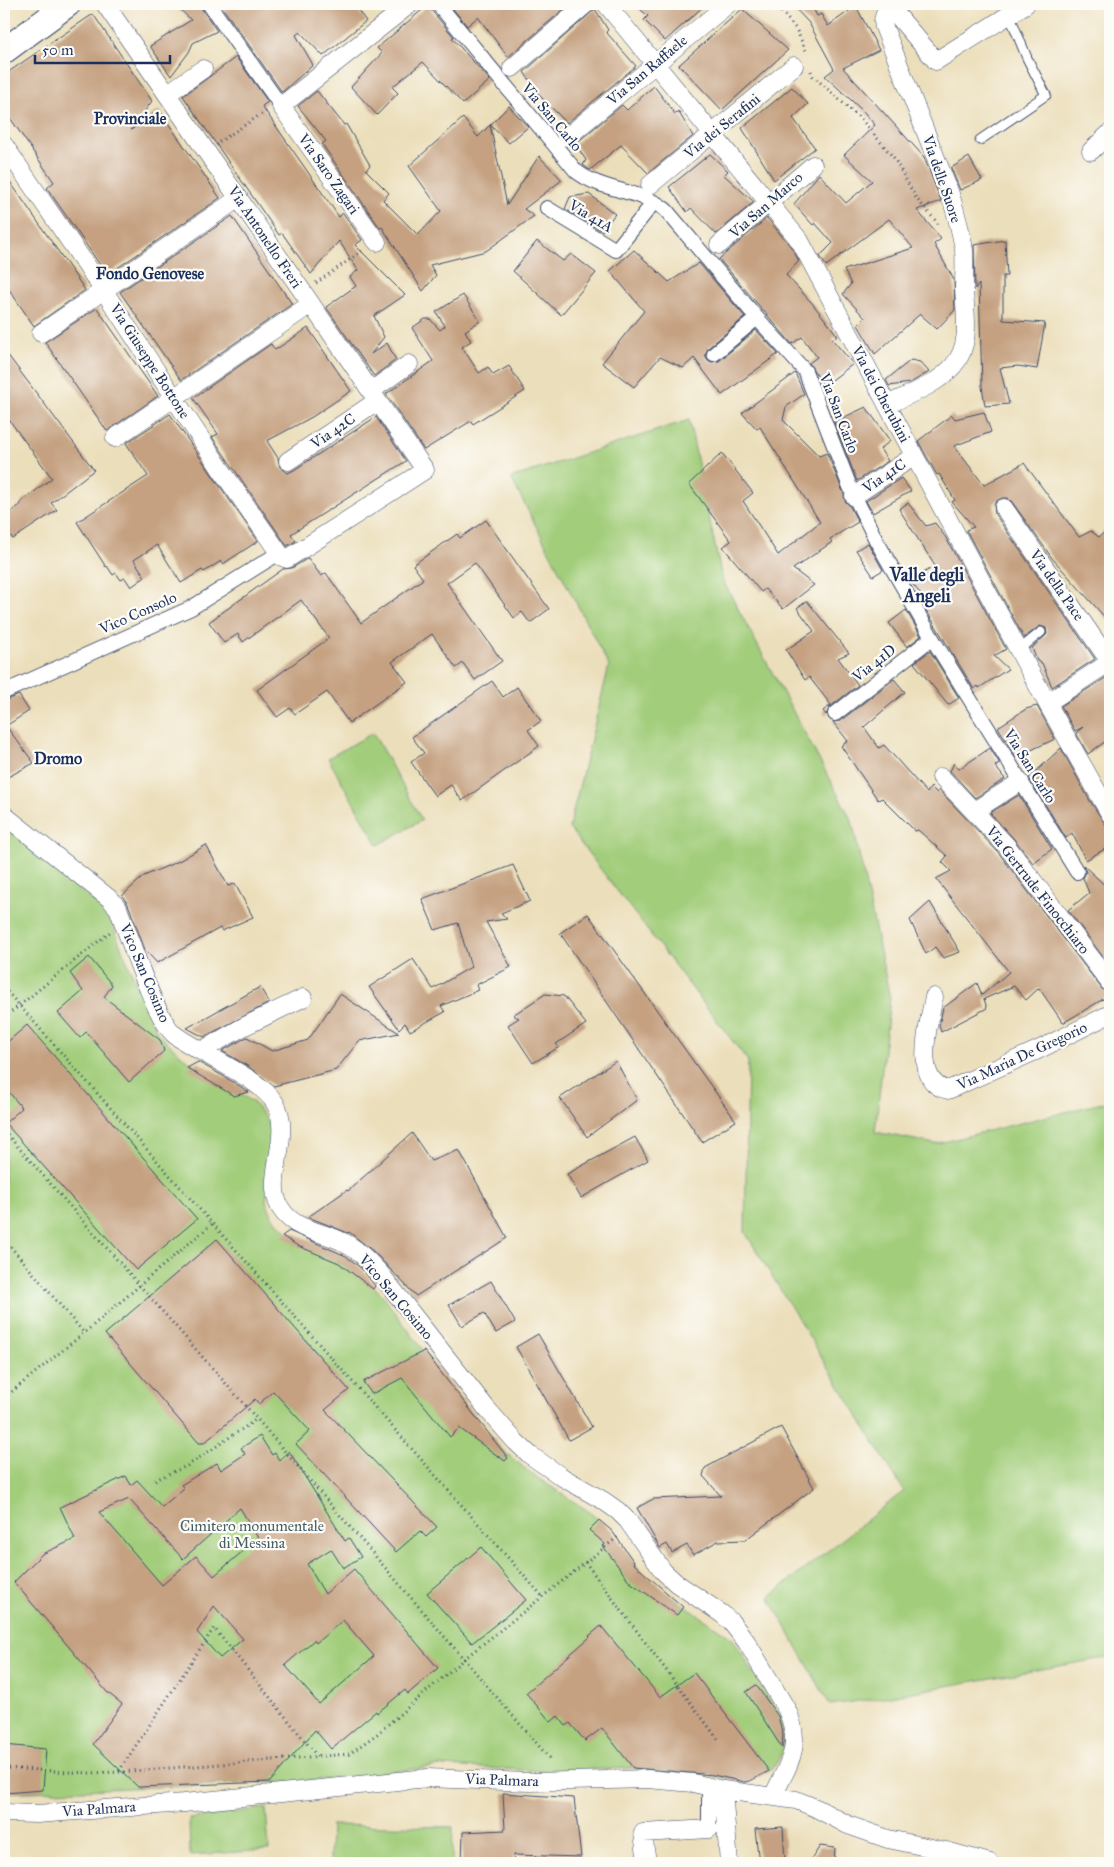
<svg xmlns="http://www.w3.org/2000/svg" width="1114" height="1867" font-family="'IM FELL Great Primer',serif">
  <rect width="100%" height="100%" fill="#fdfcf7"/>
  <filter id="ink" filterUnits="userSpaceOnUse"><feTurbulence type="fractalNoise" baseFrequency=".02" numOctaves="2"/><feDisplacementMap in="SourceGraphic" scale="10" xChannelSelector="R" yChannelSelector="G"/><feConvolveMatrix kernelMatrix="1 2 1 2 8 2 1 2 1" color-interpolation-filters="sRGB"/></filter>
  <filter id="wash" filterUnits="userSpaceOnUse"><feTurbulence type="fractalNoise" baseFrequency=".0096" numOctaves="4" result="noise"/><feDisplacementMap in="SourceGraphic" scale="20" xChannelSelector="R" yChannelSelector="G"/><feGaussianBlur stdDeviation="1.12" result="paint"/><feColorMatrix in="noise" values="0 0 0 0 0 0 0 0 0 0 0 0 0 0 0 0 0 1.4 0 .05"/><feComposite in="paint" operator="in"/></filter>
  <g filter="url(#wash)">
    <rect width="100%" height="100%" fill="#ebdeba"/>
    <!-- green -->
    <path fill="#a2cd7a" stroke="#5e7e6c" d="M689,420L722,579L852,821L890,998L875,1132L935,1144L1110,1101V1657L873,1699L830,1705L769,1597L904,1491L745,1232L748,1061L569,828L609,666L511,478Z
      M373,733L422,820L378,845L328,758Z
      M4,824L110,916L120,945L158,1034L186,1059L253,1102L269,1122L274,1140L266,1201L273,1218L291,1235L367,1279L382,1295L437,1369L500,1448L533,1475L585,1509L599,1520L608,1529L640,1570L668,1594L733,1639L743,1655L783,1723L785,1745L780,1757L776,1764L767,1772L750,1781L742,1782L713,1775L632,1768L546,1771L441,1766L309,1781L4,1793Z
      M266,1808L269,1850L190,1855L189,1819Z
      M331,1825L453,1827L452,1863H330Z"/>
    <g id="blocks">
      <!-- building -->
      <path fill="#c5a181" fill-rule="evenodd" d="M174,4H200L202,9L217,31L193,43L189,52L171,76L150,46L191,20Z
        M220,4H353L366,21L323,56L300,32L296,35L313,65L282,92Z
        M429,4L431,10L454,37L452,38L490,80L463,104L423,62L392,87L398,93L377,115L351,87L382,53L377,48Z
        M449,4H570L508,57L478,17L467,26Z
        M634,4H706L665,41L644,20L648,16Z
        M791,4H811L817,16L821,14L828,26L856,6L879,50L843,68L924,157L941,201L917,210L941,239L934,244L954,280L955,310L937,329L920,314L875,354L858,325L865,318L843,294L851,284L844,270L913,248L889,219L826,266L820,256L833,243L815,223L813,225L794,204L819,174L846,203L872,181L844,155L875,125L864,112L825,76L834,69L809,23Z
        M595,9L608,30L606,32L636,66L567,123L540,96L524,72Z
        M742,9L788,50L722,110L679,65Z
        M93,14L152,101L131,130L159,110L220,198L107,275L47,188L54,182L4,109V75Z
        M236,57L268,102L262,106L339,217L343,213L362,240L355,245L405,295L374,316L384,337L371,354L387,343L396,360L374,376L326,307L356,286L350,277L358,270L339,241L311,274L282,233L279,235L183,96Z
        M654,86L675,114L678,111L693,136L648,173L621,145L590,170L583,165L586,160L575,144L622,105L627,110Z
        M792,87L808,104L793,118L815,148L774,180L742,128Z
        M317,91L344,125L346,124L370,165L366,170L389,193L383,200L418,235L441,211L409,166L463,118L478,137L509,106L528,127L509,143L490,125L507,205L539,156L562,180L524,209L534,216L486,251L430,265L436,275L423,291L382,227L380,228L322,144L326,141L298,106Z
        M710,154L728,171L724,175L754,202L716,234L691,208L687,212L669,187Z
        M969,157L982,180L960,190L951,168Z
        M4,173L85,290L34,326L4,282Z
        M589,194L615,214L602,231L565,209L570,197Z
        M232,216L292,304L181,380L120,292Z
        M767,218L791,247L799,261L786,275L812,303L838,336L832,339L853,364L824,386L809,363L817,357L802,337L792,344L719,259Z
        M1005,240L1007,276H1003V320L1045,323L1037,369L1018,366L1000,368L1009,404L985,406L982,386L979,284L975,289L974,245Z
        M537,241L563,261L571,254L596,273L561,315L513,271Z
        M634,250L669,282L699,263L745,317L708,348L705,355L708,360L711,362L719,361L756,330L778,354L722,395L694,358L683,368L660,357L634,387L602,363L644,311L610,271Z
        M463,295L480,321L465,331L471,341L462,347L479,373L488,367L493,375L509,366L525,391L473,424L471,421L424,450L386,394L433,361L412,328L425,319H430L440,330L445,326L436,312Z
        M97,308L158,396L107,431L45,342Z
        M308,328L351,391L312,417L267,441L278,458L280,467L288,473L294,470L376,417L406,461L291,534L296,541L287,546L212,437L218,434L193,398L271,344L275,350Z
        M4,350L94,470L51,503L57,510L13,539L4,527V518L21,504V502L52,478L4,413Z
        M911,360L920,362L929,372L910,383L889,386L886,380Z
        M795,373L804,394L786,407L783,420L819,456L827,453L844,494L845,501L849,505L858,522L830,539L832,542L793,569L814,585L783,609L765,589L761,592L723,547L731,541L689,484L722,453L753,493L743,501L778,555L820,522L760,427L757,429L742,413Z
        M866,407L890,441L880,449L888,461L857,481L834,422Z
        M984,412L991,432L954,446L984,485L1024,463L1079,537L1091,531L1099,537L1110,527V623L1052,558L1012,502L1008,498H1003L998,500L994,504L995,514L1095,659L1052,687L1042,663L1037,661L1032,648L1045,636L1047,634L1046,628L1040,626L1024,638L966,530L974,527L952,502L955,500L939,474L937,475L918,441L952,415L955,419Z
        M170,414L258,541L223,564L221,561L204,572L202,570L181,583L157,545L134,560L145,577L131,587L125,578L121,580L116,573L113,575L107,566L106,567L77,522L148,476L126,443Z
        M901,478L911,491L873,513L866,501Z
        M908,503L926,526L935,523L946,538L1006,649L994,656L1008,669L979,688L978,686L974,689L920,600L923,597L910,581L935,566L899,509Z
        M486,520L549,609L530,623L522,612L514,618L475,563L447,583L502,661L475,680L463,663L456,668L432,634L392,662L407,682L349,723L327,692L295,714L290,708L277,717L257,690L329,638L301,600L243,642L238,634L224,643L209,622L283,569L292,568L308,558L321,576L326,573L361,623L423,579L413,565L457,534L460,538Z
        M868,543L883,570L873,576L856,550Z
        M807,601L849,653L838,658L858,685L830,707L826,715L823,711L831,705L809,677L805,680L786,650L814,631L797,608Z
        M906,610L921,636L907,647L889,623Z
        M930,651L959,698L948,705L914,663Z
        M1110,675V738L1088,754L1076,733L1083,727L1075,731L1061,706Z
        M894,679L905,692L864,727L879,748L884,745L927,793L931,787L937,793L939,790L998,852L1102,989L1110,993V995L1063,1023L1039,988L1026,1000L1014,986L984,999L987,1008L941,1032L939,1025L943,1008L977,983L982,995L1009,972L936,879L951,871L942,862L947,856L918,830L915,831L882,798L878,800L841,746L848,741L833,722L840,721Z
        M492,681L503,697L517,687L541,721L528,730L539,746L462,801L451,785L435,796L411,762L424,753L412,737Z
        M19,695L29,711L6,726L34,763L4,779V701Z
        M1037,706L1055,739L1016,757L998,727L1026,709Z
        M990,748L1000,764L995,766L1005,779L975,798L950,771L954,763L959,769Z
        M1061,748L1090,801L1110,831V846L1086,860L1072,833L1066,838L1029,778Z
        M1019,795L1052,849L1033,863L1014,839L990,813Z
        M206,845L228,886L235,884L253,917L222,931L220,928L157,963L145,950L128,904L122,896L144,876L179,861Z
        M513,865L530,901L501,913L507,919L486,922L511,967L476,985L478,990L441,1006L445,1012L410,1031L405,1023L399,1029L369,987L413,959L433,989L471,967L458,923L435,930L422,899Z
        M1083,865L1110,890V966L1068,910L1089,893L1083,878L1086,872Z
        M930,902L960,952L943,958L935,947L926,954L910,920Z
        M588,914L736,1121L702,1142L560,933Z
        M89,957L112,985L104,997L160,1040L164,1051L129,1082L86,1032L80,1038L58,1013L83,991L70,973Z
        M260,987L269,1003L204,1037L187,1028Z
        M340,994L399,1033L359,1041L336,1070L274,1086L249,1067L222,1051L247,1037L272,1051L308,1040Z
        M545,994L564,996L586,1024L556,1044L559,1047L533,1063L508,1025L519,1018L513,1015Z
        M27,1025L197,1219L136,1270L5,1123L22,1108L4,1086V1045Z
        M616,1061L637,1100L587,1137L560,1098Z
        M198,1062L223,1076L249,1092L234,1096L187,1068Z
        M412,1133L431,1161L459,1150L507,1238L416,1296L373,1251L349,1232L348,1233L308,1217L347,1190L348,1191Z
        M635,1137L648,1160L581,1198L567,1174Z
        M289,1231L346,1256L363,1270L375,1286L373,1289L339,1263L298,1246L282,1236Z
        M217,1239L349,1390L325,1410L437,1527L426,1537L420,1531L396,1552L296,1444L310,1431L273,1391L259,1404L255,1399L204,1443H199L105,1334Z
        M491,1281L515,1322L496,1333L484,1313L462,1326L449,1305Z
        M538,1334L592,1427L569,1440L516,1347Z
        M424,1351L508,1458L505,1461L459,1428L450,1437L402,1378L372,1394L363,1382Z
        M781,1427L814,1488L745,1540L718,1541L693,1555L687,1545L672,1553L667,1544L660,1548L637,1508L653,1499L721,1496L703,1476L705,1468Z
        M260,1436L272,1455L275,1453L279,1460L289,1451L345,1541L349,1538L361,1557L343,1568L331,1549L307,1564L325,1594L354,1569L438,1668L408,1694L405,1690L377,1713L376,1711L331,1749L315,1730L270,1782L138,1787L93,1744L122,1704L107,1692L14,1582L42,1554L75,1539L60,1507L126,1476L131,1485L137,1480L162,1507L184,1488L181,1485L217,1463L221,1470L245,1454L241,1448ZM129,1499L183,1559L240,1508L258,1538L214,1576L196,1556L162,1585L99,1512ZM214,1606L243,1639L220,1658L197,1632ZM343,1620L374,1656L319,1704L285,1665L314,1640L316,1643Z
        M599,1520L612,1531L634,1562L633,1563L683,1607L677,1615L630,1582L603,1546L605,1544L589,1530Z
        M481,1547L526,1600L472,1643L427,1593Z
        M601,1626L660,1697L694,1673L769,1771L750,1781L744,1782L713,1775L633,1768L602,1728L585,1741L570,1723L566,1726L558,1716L551,1722L526,1693L590,1637L589,1636Z
        M756,1685L778,1716L783,1735L782,1748L746,1692Z
        M4,1745L46,1749L43,1790L4,1793Z
        M503,1793L574,1798L581,1857L514,1855L513,1863H462L463,1832L505,1830Z
        M783,1827L785,1863H759L755,1829Z
        M820,1846L835,1848L834,1863H809Z"/>
    </g>
  </g>
  <g filter="url(#ink)">
    <use href="#blocks" fill-opacity="0" stroke="#3a496c" stroke-width="1"/>
    <g fill="none" stroke-linecap="round" stroke-linejoin="round">
      <!-- service casing -->
      <g stroke="#3a496c" stroke-width="11">
        <path id="service" d="M980,140L1046,95L1027,58L1009,14
          M1019,650L1041,632"/>
      </g>
      <!-- pedestrian casing -->
      <g stroke="#3a496c" stroke-width="16">
        <path id="pedestrian" d="M209,4L281,106
          M438,4L576,171C602,192 641,189 666,210L757,318L805,371L850,487L876,540L932,638L1077,872
          M547,208L616,250L654,202
          M714,354L757,318
          M4,692L191,608L279,553
          M835,714L932,638
          M709,1829V1787"/>
      </g>
      <!-- minor casing -->
      <g stroke="#3a496c" stroke-width="19">
        <path id="minor" d="M606,4L800,241L940,504L1047,703L1110,814
          M512,68L586,4
          M167,94L203,69
          M567,137L728,4
          M4,145L104,291L222,471L282,557L287,559L425,470L105,4
          M1091,151L1110,133
          M650,185L794,66
          M377,242L281,106L410,4
          M719,245L813,165
          M41,333L239,198
          M371,391L409,364
          M887,405C909,394 937,385 953,366C972,345 965,314 964,289C964,276 965,263 964,250C961,230 955,210 949,191L884,27L883,21L885,13L891,11L897,15L936,61L1026,4
          M115,438L311,304
          M288,461L377,401
          M854,496L914,456
          M1004,508L1110,662
          M1047,703L1110,662
          M941,777L1006,845L1110,983
          M974,811L1020,782
          M4,815L110,899L118,908C128,934 156,1021 175,1035C200,1054 260,1078 275,1103C295,1138 259,1183 284,1213C299,1231 321,1231 341,1241C356,1248 367,1259 379,1272L487,1409L516,1442L530,1455L562,1477L604,1501L618,1511L628,1521L663,1571L676,1583L722,1614L731,1622L746,1641L787,1710C803,1746 789,1763 773,1796
          M934,997C929,1022 911,1083 948,1090L1040,1049L1110,1014
          M201,1051L243,1027L303,998
          M723,1790L729,1863
          M4,1813L37,1814L184,1803L427,1778L530,1782L648,1779L693,1783L723,1790L796,1800L816,1808L848,1825L888,1839L946,1851L990,1863
          M647,1863L643,1833L709,1829"/>
      </g>
      <!-- secondary casing -->
      <g stroke="#3a496c" stroke-width="27">
        <path id="secondary" d="M4,51L68,4"/>
      </g>
      <!-- path -->
      <path stroke="#3a496c" stroke-width="3" stroke-dasharray="1 4" stroke-linecap="butt" d="M368,4L373,11
        M775,4L796,29L807,53
        M811,71L813,76L861,119L894,158L916,198L940,226
        M219,142L266,111
        M316,283L362,251
        M4,988L542,1596
        M4,1018L110,932
        M4,1131L257,1419L550,1759
        M4,1239L84,1333
        M4,1398L84,1333L213,1223
        M155,1480L187,1466L257,1419
        M585,1562L720,1742
        M4,1768L87,1773L119,1772L349,1754L377,1734L464,1659L619,1536
        M119,1771L214,1628L317,1756"/>
      <!-- service -->
      <use href="#service" stroke="#fff" stroke-width="9"/>
      <!-- pedestrian -->
      <use href="#pedestrian" stroke="#fff" stroke-width="14"/>
      <!-- minor -->
      <use href="#minor" stroke="#fff" stroke-width="18"/>
      <!-- secondary -->
      <use href="#secondary" stroke="#fff" stroke-width="25"/>
    </g>
  </g>
  <g text-anchor="middle" dominant-baseline="central" stroke-width="4.5" stroke-linejoin="round" paint-order="stroke">
    <!-- street labels -->
    <g font-size="15" fill="#1b2f5e" stroke="#fdfcf7">
      <text transform="translate(647 70) rotate(-40)">Via San Raffaele</text>
      <text transform="translate(552 117) rotate(50)">Via San Carlo</text>
      <text transform="translate(722 126) rotate(-39)">Via dei Serafini</text>
      <text transform="translate(329 174) rotate(55)">Via Saro Zagari</text>
      <text transform="translate(942 179) rotate(71)">Via delle Suore</text>
      <text transform="translate(766 205) rotate(-41)">Via San Marco</text>
      <text transform="translate(591 216) rotate(31)">Via 41A</text>
      <text transform="translate(265 237) rotate(56)">Via Antonello Freri</text>
      <text transform="translate(150 361) rotate(57)">Via Giuseppe Bottone</text>
      <text transform="translate(881 394) rotate(62)">Via dei Cherubini</text>
      <text transform="translate(839 413) rotate(69)">Via San Carlo</text>
      <text transform="translate(333 431) rotate(-34)">Via 42C</text>
      <text transform="translate(884 476) rotate(-34)">Via 41C</text>
      <text transform="translate(1057 585) rotate(55)">Via della Pace</text>
      <text transform="translate(138 613) rotate(-24)">Vico Consolo</text>
      <text transform="translate(874 663) rotate(-38)">Via 41D</text>
      <text transform="translate(1030 766) rotate(58)">Via San Carlo</text>
      <text transform="translate(1038 890) rotate(52)">Via Gertrude Finocchiaro</text>
      <text transform="translate(145 973) rotate(67)">Vico San Cosimo</text>
      <text transform="translate(1022 1056) rotate(-25)">Via Maria De Gregorio</text>
      <text transform="translate(396 1297) rotate(50)">Vico San Cosimo</text>
      <text transform="translate(502 1780) rotate(2)">Via Palmara</text>
      <text transform="translate(99 1809) rotate(-4)">Via Palmara</text>
    </g>
    <!-- park labels -->
    <g font-size="15" fill="#445e66" stroke="#fdfcf7">
      <text x="252" y="1526">Cimitero monumentale<tspan x="252" dy="17">di Messina</tspan></text>
    </g>
    <!-- neighbourhood labels -->
    <g font-size="16" font-weight="bold" fill="#1b2f5e" stroke="#fdfcf7">
      <text x="130" y="118">Provinciale</text>
      <text x="150" y="273">Fondo Genovese</text>
      <text x="58" y="758">Dromo</text>
    </g>
    <!-- quarter labels -->
    <g font-size="18" font-weight="bold" fill="#1b2f5e" stroke="#fdfcf7">
      <text x="927" y="575">Valle degli<tspan x="927" dy="21">Angeli</tspan></text>
    </g>
  </g>
  <!-- margin -->
  <rect width="1114" height="1867" fill="none" stroke="#fdfcf7" stroke-width="20"/>
  <!-- scale -->
  <path d="M35 55v8h135v-8" fill="none" stroke="#1b2f5e" stroke-width="2.5"/>
  <text x="42" y="55" font-size="15" fill="#1b2f5e" stroke="#fdfcf7" stroke-width="4" paint-order="stroke">50 m</text>
</svg>
